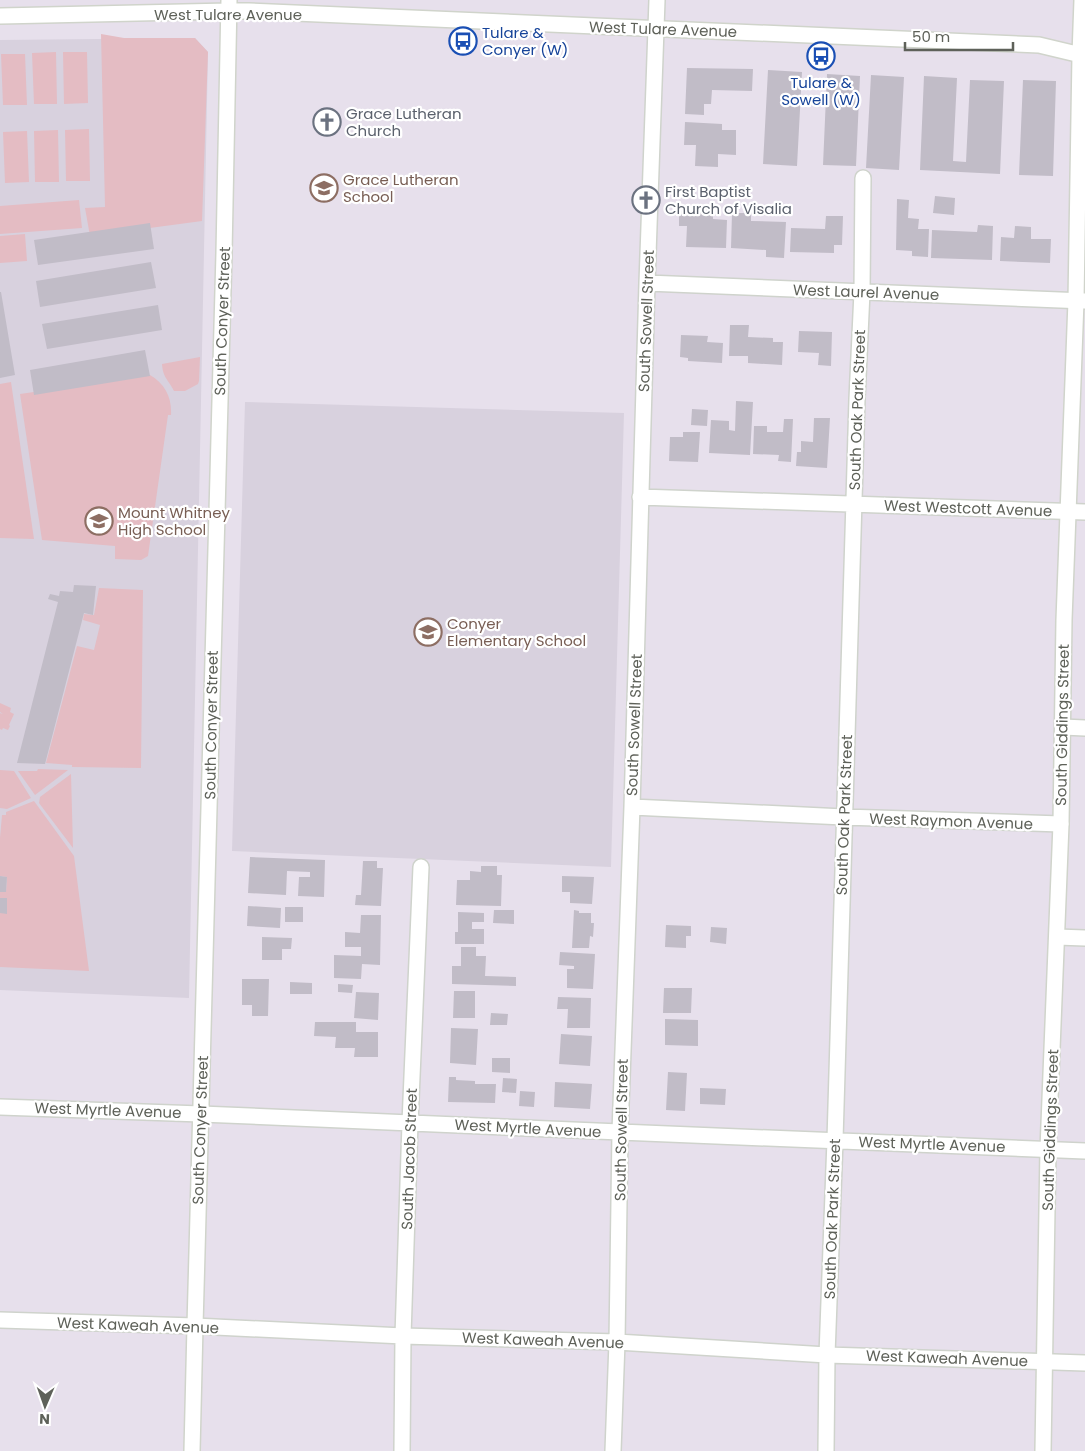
<svg xmlns="http://www.w3.org/2000/svg" width="1085" height="1451" font-family="Poppins,sans-serif">
  <rect width="100%" height="100%" fill="#e7e0ec"/>
  <!-- education -->
  <path fill="#d8d1de" d="M195,38L208,52L189,998L0,990V40Z
    M245,402L624,413L611,867L232,851Z"/>
  <!-- green -->
  <path fill="#e4bcc3" d="M101,34L124,38H195L208,52L202,221L90,236L85,208L105,207Z
    M56,52L57,104H34L32,53Z
    M63,52H87L88,103L64,104Z
    M1,54H25L27,105H3Z
    M89,129L90,181H66L65,130Z
    M58,130L59,182H35L34,131Z
    M27,131L29,182L5,183L3,132Z
    M79,200L82,228L0,234V206Z
    M25,234L27,261L0,263V236Z
    M200,357L199,381L198,384L185,391H174C168,379 163,378 162,364Z
    M150,375C165,384 172,397 171,415H168L148,556L141,560L115,559V546L42,540L20,394Z
    M11,382L34,539L0,538V384Z
    M99,588L143,590L141,768L72,767V765L46,763L77,646L94,650L100,625L83,620L84,614L94,615Z
    M0,703L11,708L10,712L14,714L9,725L10,726L8,730L3,728L2,730L0,729V713L3,714L0,712Z
    M38,769L68,770L35,795L18,771H37Z
    M0,770L14,771L31,798L7,809L0,808Z
    M71,774L73,848L39,803L40,797Z
    M34,801L74,856L89,971L0,967V913H7V898H0V892H6L7,877L0,876V838L2,815H6V812Z"/>
  <!-- building -->
  <path fill="#c1bcc7" d="M687,68L753,69L752,91L712,90L711,104H704V115L685,114Z
    M768,70L802,72L797,166L763,164Z
    M827,74L860,76L856,166L823,165Z
    M871,75L904,77L899,170L866,168Z
    M924,76L957,78L953,161L966,162L970,80L1004,81L1000,174L920,170Z
    M1023,80L1056,81L1053,176L1019,175Z
    M685,122L722,124V130H736V155L718,154V167L695,166L696,145H684Z
    M935,196L955,198L954,215L933,213Z
    M897,199L909,200L908,218L919,219L918,229H929L928,257L912,256V251L896,250Z
    M679,211L713,213V219L727,220L726,248L686,247L687,226H679Z
    M732,213H751V221L786,222L784,258L766,257V250L731,248Z
    M826,216H843L842,245H834V253L790,252L791,228L825,229Z
    M150,223L154,249L38,265L34,240Z
    M978,225L993,226L992,260L931,258L932,230L977,232Z
    M1015,226L1031,227V239H1051L1050,263L1000,261L1001,237L1014,238Z
    M151,262L156,288L40,307L36,281Z
    M0,292H1L15,375L0,378Z
    M158,305L162,330L47,349L42,324Z
    M730,325H749L748,337L773,338V342H783L782,365L748,363V356H729Z
    M799,331L832,332L831,366L818,365L819,353L798,352Z
    M681,335L708,336L707,342L723,343L722,363L688,361V358L680,357Z
    M145,350L150,376L34,395L30,370Z
    M736,401L753,402L750,455L709,453L711,420L729,421V430L735,431Z
    M692,409L708,410L707,426L691,425Z
    M814,418H830L827,468L796,466L797,452H801V441L813,442Z
    M784,419H793L791,462L778,461L779,455L753,454L754,426H767V432H783Z
    M683,432H700L698,462L669,461L670,437H683Z
    M74,585L96,586L93,615L84,613L45,764L17,763L58,602L48,599L50,594L59,596L60,591L73,592Z
    M250,857L325,860L324,897L298,896L299,877H310V872L287,871L286,895L248,893Z
    M363,861H377V868H383L381,906L355,905L356,895H361Z
    M481,866H497V875H502L501,906L456,905L457,880H470V871L481,872Z
    M0,876L7,877L6,892H0Z
    M562,876L594,877L592,904L570,903V892H562Z
    M0,898H7V914L0,913Z
    M248,906L281,908L280,928L247,926Z
    M285,907H303V922H285Z
    M494,910H514V924L493,923Z
    M574,910L579,911V913H591V923H594L593,937L590,936L589,948H572Z
    M458,912L484,913V922H472V929H484V944H455V932H458Z
    M361,915H381L380,965L362,964L361,979L334,978V955L361,956V947H345V932L360,933Z
    M666,925L691,926V936H686V948L665,947Z
    M711,927L727,928L726,944L710,942Z
    M262,937L292,938L291,949H282V960H262Z
    M461,947H476V956H486L485,976L516,977V986L452,984V966H461Z
    M560,952L595,954L593,989L567,988V969H574V966L559,965Z
    M242,979H269L268,1016H252V1005H242Z
    M290,982L312,983V994H290Z
    M338,984L353,985L352,993L338,992Z
    M664,988H692L691,1013H663Z
    M454,991H475V1018H453Z
    M356,992L379,993L378,1020L354,1018Z
    M558,997L591,998L590,1028H567L568,1009H557Z
    M491,1013L508,1014L507,1025H490Z
    M665,1019L698,1020V1046L665,1045Z
    M315,1022H356V1032H378V1057H354L355,1048H335L336,1037L314,1036Z
    M451,1028L478,1029L476,1065L450,1063Z
    M561,1034L592,1036L590,1066L559,1064Z
    M492,1058H510V1073L492,1072Z
    M668,1072L687,1073L685,1111L666,1110Z
    M449,1077H456V1080L475,1081V1084H496L495,1103L448,1102Z
    M503,1078L517,1079L516,1093L502,1092Z
    M555,1082L592,1084L590,1109L554,1107Z
    M700,1088L726,1089L725,1105L700,1104Z
    M520,1091L535,1092L534,1107L519,1106Z"/>
  <g fill="none" stroke-linecap="round" stroke-linejoin="round">
    <!-- street casing -->
    <g stroke="#cfd3cc" stroke-width="18">
      <path id="street" d="M647,283L1085,301
        M640,497L1085,512
        M1063,727L1085,728
        M632,807L844,817L1061,824
        M1057,937L1085,938
        M0,1107L201,1114L620,1132L1085,1151
        M0,1320L195,1326L403,1336L617,1342L827,1355L1085,1363
        M402,1451L403,1336L410,1123L421,867
        M613,1451L617,1342L620,1132L632,807L647,283L657,0
        M826,1451L827,1355L835,1140L857,399L862,292L863,178"/>
    </g>
    <!-- secondary casing -->
    <g stroke="#d0d4cb" stroke-width="18">
      <path id="secondary" d="M0,16L229,11H249L1039,45L1085,56
        M192,1451L195,1326L224,253L229,0
        M1043,1451L1048,1149L1061,824L1064,620L1076,301L1080,55L1082,0"/>
    </g>
    <!-- street -->
    <use href="#street" stroke="#fff" stroke-width="15"/>
    <!-- secondary -->
    <use href="#secondary" stroke="#fff" stroke-width="15"/>
  </g>
  <!-- icons -->
  <defs>
    <g id="bus-ring" transform="scale(1.4375)"><circle r="9.5" fill="#fff" stroke="#1a4fb4" stroke-width="1.5"/><path d="M-5-6H5V4H4V6H2V4H-2V6H-4V4H-5ZM-3.5-4V0h7V-4ZM-3.5 1.2v1.5H-2V1.2ZM2 1.2v1.5H3.5V1.2Z" fill="#1a4fb4"/></g>
    <g id="church-ring" transform="scale(1.4375)"><circle r="9.5" fill="#fff" stroke="#6b7280" stroke-width="1.5"/><path d="M-1.2-6h2.4v3.5h3.3v2.4h-3.3V6h-2.4V-.1h-3.3v-2.4h3.3Z" fill="#6b7280"/></g>
    <g id="school-ring" transform="scale(1.4375)"><circle r="9.5" fill="#fff" stroke="#8d6e63" stroke-width="1.5"/><path d="M0-5L7-2L0 1L-7-2ZM-4 1L0 2.5L4 1V4Q0 6-4 4Z" fill="#8d6e63"/></g>
  </defs>
  <g fill-rule="evenodd">
    <use href="#bus-ring" x="463" y="41"/>
    <use href="#bus-ring" x="821" y="56"/>
    <use href="#church-ring" x="327" y="122"/>
    <use href="#school-ring" x="324" y="188"/>
    <use href="#church-ring" x="646" y="200"/>
    <use href="#school-ring" x="99" y="521"/>
    <use href="#school-ring" x="428" y="632"/>
  </g>
  <g text-anchor="middle" dominant-baseline="central" stroke-width="4.5" stroke-linejoin="round" paint-order="stroke">
    <!-- street labels -->
    <g font-size="15" fill="#5e6159" stroke="#fff">
      <text x="228" y="14">West Tulare Avenue</text>
      <text transform="translate(663 29) rotate(2)">West Tulare Avenue</text>
      <text transform="translate(866 292) rotate(2)">West Laurel Avenue</text>
      <text transform="translate(222 321) rotate(-88)">South Conyer Street</text>
      <text transform="translate(646 321) rotate(-88)">South Sowell Street</text>
      <text transform="translate(857 410) rotate(-88)">South Oak Park Street</text>
      <text transform="translate(968 508) rotate(2)">West Westcott Avenue</text>
      <text transform="translate(211 725) rotate(-89)">South Conyer Street</text>
      <text transform="translate(634 725) rotate(-88)">South Sowell Street</text>
      <text transform="translate(1062 725) rotate(-89)">South Giddings Street</text>
      <text transform="translate(844 815) rotate(-88)">South Oak Park Street</text>
      <text transform="translate(951 821) rotate(2)">West Raymon Avenue</text>
      <text transform="translate(108 1110) rotate(2)">West Myrtle Avenue</text>
      <text transform="translate(528 1128) rotate(3)">West Myrtle Avenue</text>
      <text transform="translate(200 1130) rotate(-88)">South Conyer Street</text>
      <text transform="translate(621 1130) rotate(-89)">South Sowell Street</text>
      <text transform="translate(1050 1130) rotate(-88)">South Giddings Street</text>
      <text transform="translate(932 1144) rotate(2)">West Myrtle Avenue</text>
      <text transform="translate(409 1159) rotate(-88)">South Jacob Street</text>
      <text transform="translate(832 1219) rotate(-88)">South Oak Park Street</text>
      <text transform="translate(138 1325) rotate(2)">West Kaweah Avenue</text>
      <text transform="translate(543 1340) rotate(2)">West Kaweah Avenue</text>
      <text transform="translate(947 1358) rotate(2)">West Kaweah Avenue</text>
    </g>
    <!-- transit labels -->
    <g font-size="15" fill="#164399" stroke="#fff" text-anchor="start">
      <text x="482" y="32">Tulare &amp;<tspan x="482" dy="17">Conyer (W)</tspan></text>
      <text x="821" y="82" text-anchor="middle">Tulare &amp;<tspan x="821" dy="17">Sowell (W)</tspan></text>
    </g>
    <!-- worship labels -->
    <g font-size="15" fill="#5b616d" stroke="#fff" text-anchor="start">
      <text x="346" y="113">Grace Lutheran<tspan x="346" dy="17">Church</tspan></text>
      <text x="665" y="191">First Baptist<tspan x="665" dy="17">Church of Visalia</tspan></text>
    </g>
    <!-- education labels -->
    <g font-size="15" fill="#785e54" stroke="#fff" text-anchor="start">
      <text x="343" y="179">Grace Lutheran<tspan x="343" dy="17">School</tspan></text>
      <text x="118" y="512">Mount Whitney<tspan x="118" dy="17">High School</tspan></text>
      <text x="447" y="623">Conyer<tspan x="447" dy="17">Elementary School</tspan></text>
    </g>
  </g>
  <!-- north arrow -->
  <g transform="translate(45 1406) rotate(182)" stroke="#ffffff" stroke-width="4" paint-order="stroke">
  <path d="M0-4L9 19L0 12L-9 19Z" fill="#5e6159"/>
  <text y="-8" font-size="14" font-weight="bold" text-anchor="middle" fill="#5e6159">N</text>
  </g>
  <!-- scale -->
  <path d="M905 42v8h108v-8" fill="none" stroke="#5e6159" stroke-width="2.5"/>
  <text x="912" y="42" font-size="15" fill="#5e6159" stroke="#ffffff" stroke-width="4" paint-order="stroke">50 m</text>
</svg>
